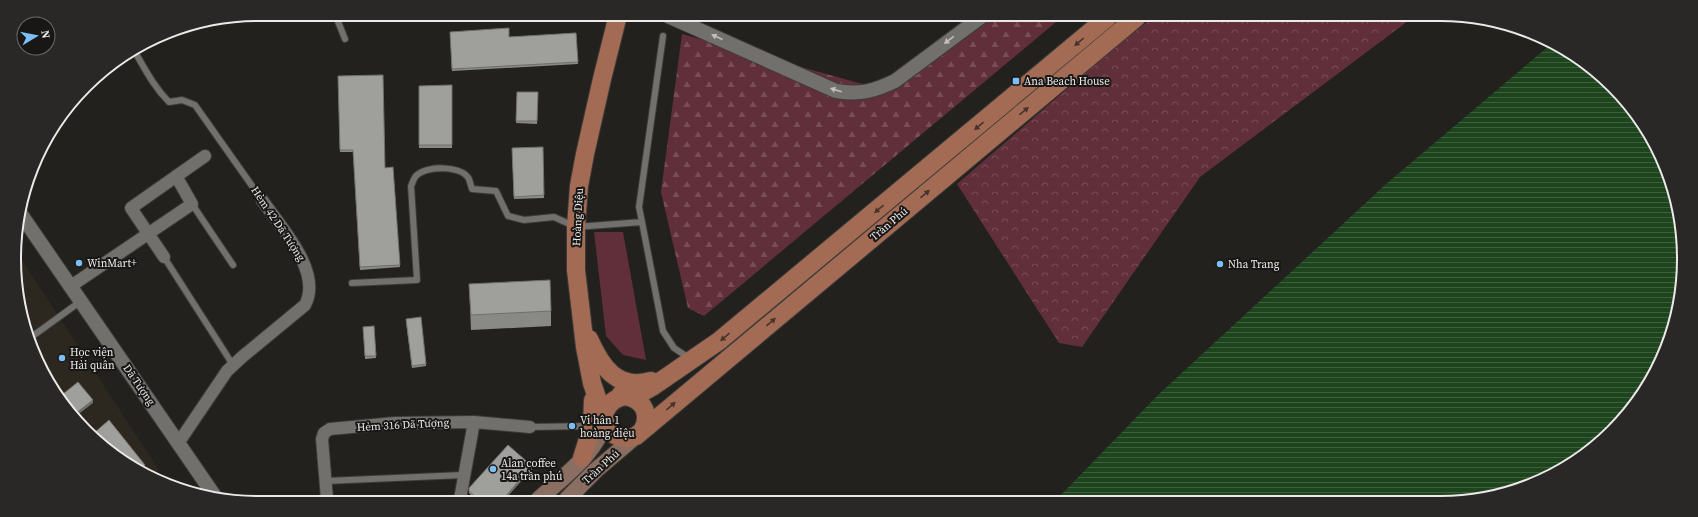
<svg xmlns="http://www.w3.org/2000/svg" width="1698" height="517" font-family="'Source Serif 4',serif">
  <defs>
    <pattern id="forest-firs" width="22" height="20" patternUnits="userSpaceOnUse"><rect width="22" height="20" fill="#612f3a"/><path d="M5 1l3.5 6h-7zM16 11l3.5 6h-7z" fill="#784d56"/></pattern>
    <pattern id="park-crowns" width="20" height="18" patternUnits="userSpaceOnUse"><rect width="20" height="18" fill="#612f3a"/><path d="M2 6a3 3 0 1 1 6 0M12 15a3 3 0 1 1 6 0" fill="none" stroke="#784d56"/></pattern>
    <pattern id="water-rules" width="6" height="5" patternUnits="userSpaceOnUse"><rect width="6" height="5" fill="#1d441d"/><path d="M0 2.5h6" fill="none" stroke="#3e5f3e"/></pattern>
  </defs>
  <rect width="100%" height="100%" fill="#22211e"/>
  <!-- built -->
  <path fill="#2c271f" d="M18,254L159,470L154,475L122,462L55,395L22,322Z"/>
  <!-- grass -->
  <path fill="#612f3a" d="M594,232H623L646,360L623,355L606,336Z"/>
  <!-- forest -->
  <path fill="url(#forest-firs)" d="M994,17H1062L704,316L688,308L661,192L682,34L888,91Z"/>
  <!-- park -->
  <path fill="url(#park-crowns)" d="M1154,17L1412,18L1200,177L1082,347L1059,343L957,184L1121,42Z"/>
  <!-- water -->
  <path fill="url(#water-rules)" d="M1550,45L1576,55L1643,123L1679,211V306L1651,381L1601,442L1547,478L1471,501L1056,500L1158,395L1385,185Z"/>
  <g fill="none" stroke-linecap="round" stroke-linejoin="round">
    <!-- service casing -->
    <g stroke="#3d3b39" stroke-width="8">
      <path id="service" d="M335,14L345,39
        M249,16L250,17L262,14
        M135,52C145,69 154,87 169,102L182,100L195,105L262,200
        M192,204L233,265
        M642,222L639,207L663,36
        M164,257L233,365
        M352,283L417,280L411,186C413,182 414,177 417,175C428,165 462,166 469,179C470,182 471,186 472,189L496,191L508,216L524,220L554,217L576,227L642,222L663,331L674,348L686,356H690
        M30,338L81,301
        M530,427L591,426
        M326,481L463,475"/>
    </g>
    <!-- minor casing -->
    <g stroke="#3d3b39" stroke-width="14">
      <path id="minor" d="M164,257L131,208L205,156
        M71,286L192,204L176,176
        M179,442L227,371L242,357L305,305C323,272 280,226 262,200
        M327,499L322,439L324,433L330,429L395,423L474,422L530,427
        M460,499L474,422"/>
    </g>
    <!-- tertiary casing -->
    <g stroke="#3d3b39" stroke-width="16">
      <path id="tertiary" d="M668,16L836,91C860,95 874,91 895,81L981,17
        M20,213L216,498"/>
    </g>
    <!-- secondary casing -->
    <g stroke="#3d3b39" stroke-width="18">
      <path id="secondary" d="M539,499C564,476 596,454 605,421
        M567,499L596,470L636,436"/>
    </g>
    <!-- primary casing -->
    <g stroke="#3d3b39" stroke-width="20">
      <path id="primary" d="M1108,17L719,341L652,387C648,389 644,392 640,393C630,396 619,395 611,403C593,421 614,445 636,436L1137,17
        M589,339C601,366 617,391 651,381
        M621,394C626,397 632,397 636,400C648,407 648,421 642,431
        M605,421L592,383L585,347L576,270V227L579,186L585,154L602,79L618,15
        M582,458L592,426L593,400"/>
    </g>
    <!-- service -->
    <use href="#service" stroke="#72706d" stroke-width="6"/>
    <!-- minor -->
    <use href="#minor" stroke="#72706d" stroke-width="12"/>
    <!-- tertiary -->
    <use href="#tertiary" stroke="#72706d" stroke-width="14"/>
    <!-- secondary -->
    <use href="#secondary" stroke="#8a6e61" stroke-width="16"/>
    <!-- primary -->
    <use href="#primary" stroke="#a36b54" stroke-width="18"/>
  </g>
  <!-- wall -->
  <path fill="#898986" d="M450,32L509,37L576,33L578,64L452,71Z
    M338,76L385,168L393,167L400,267L360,270L353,152H340Z
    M452,85V148H419V86Z
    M517,92H538L537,124L516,123Z
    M512,148L544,195V198L514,199Z
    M469,284L551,311V326L471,330Z
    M406,321L426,364V366L412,368Z
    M374,326L376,358L365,359L363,327Z
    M532,469L505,499H475L469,493V491Z"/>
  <!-- shaded-wall -->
  <path fill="#6f6f6d" d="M93,400V403L76,416L75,414Z
    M145,465V471L140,469Z
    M532,466V469L505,499H503Z"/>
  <!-- building -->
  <path fill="#9f9f9c" stroke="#6f6f6d" d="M509,28V37L576,33L578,62L452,69L450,32Z
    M383,75L385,168L393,167L400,265L360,267L353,150H340L338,76Z
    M452,85V145H419V86Z
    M517,92H538L537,121H516Z
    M543,147L544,195L514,197L512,148Z
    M550,280L551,311L471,315L469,284Z
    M421,317L426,364L412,366L406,319Z
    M374,326L376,356H365L363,327Z
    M78,382L93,400L75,414L58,398Z
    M109,420L145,465L140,469L122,462L94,433Z
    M508,445L532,466L503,499H478L469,491V488Z"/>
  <!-- one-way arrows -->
  <defs><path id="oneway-solid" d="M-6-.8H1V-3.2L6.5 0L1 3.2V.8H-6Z"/></defs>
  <g fill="#c1bfbd">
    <use href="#oneway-solid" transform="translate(717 37) rotate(-156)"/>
    <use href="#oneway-solid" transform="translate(949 40) rotate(143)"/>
    <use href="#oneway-solid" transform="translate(836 90) rotate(-162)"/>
  </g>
  <g fill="#49342b">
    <use href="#oneway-solid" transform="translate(1079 42) rotate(140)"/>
    <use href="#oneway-solid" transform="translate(1024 111) rotate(-40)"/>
    <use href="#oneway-solid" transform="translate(979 126) rotate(140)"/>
    <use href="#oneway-solid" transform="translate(925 194) rotate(-40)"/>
    <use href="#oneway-solid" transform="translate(879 209) rotate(140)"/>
    <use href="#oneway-solid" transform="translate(771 322) rotate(-40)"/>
    <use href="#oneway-solid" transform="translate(725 337) rotate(140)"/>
    <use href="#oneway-solid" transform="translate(671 406) rotate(-40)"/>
  </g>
  <!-- markers -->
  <g fill="#7bbef8" stroke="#191715" stroke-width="1.5">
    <rect x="1012" y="77" width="8" height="8" rx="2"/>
    <circle cx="79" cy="263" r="4"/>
    <circle cx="1220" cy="264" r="4"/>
    <circle cx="62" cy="358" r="4"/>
    <circle cx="572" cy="426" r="4"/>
    <circle cx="493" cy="469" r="4"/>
  </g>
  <g text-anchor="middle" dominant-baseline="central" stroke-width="4" stroke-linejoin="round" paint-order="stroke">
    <!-- poi labels -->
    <g font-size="11" fill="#ebeae8" stroke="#191715" text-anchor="start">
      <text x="1024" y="81">Ana Beach House</text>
      <text x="87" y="263">WinMart+</text>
      <text x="1228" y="264">Nha Trang</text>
      <text x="70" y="352">Học viện<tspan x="70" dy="13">Hải quân</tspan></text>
      <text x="580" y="420">Vi hân 1<tspan x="580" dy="13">hoàng diệu</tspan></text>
      <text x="501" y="463">Alan coffee<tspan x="501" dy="13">14a trần phú</tspan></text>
    </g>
    <!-- street labels -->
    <g font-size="11" fill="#ebeae8" stroke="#191715">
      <text transform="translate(578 217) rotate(-87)">Hoàng Diệu</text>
      <text transform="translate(278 224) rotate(56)">Hẻm 42 Dã Tượng</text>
      <text transform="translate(889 224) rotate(-40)">Trần Phú</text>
      <text transform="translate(139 385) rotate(55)">Dã Tượng</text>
      <text transform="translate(403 425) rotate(-3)">Hẻm 316 Dã Tượng</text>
      <text transform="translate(601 467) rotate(-42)">Trần Phú</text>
    </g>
  </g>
  <!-- crop -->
  <path d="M0 0H1698V517H0ZM258 21H1440A237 237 0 0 1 1677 258V259A237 237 0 0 1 1440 496H258A237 237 0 0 1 21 259V258A237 237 0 0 1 258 21Z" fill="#2a2826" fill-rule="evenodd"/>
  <path fill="none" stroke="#ebeae8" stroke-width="2" d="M258 21H1440A237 237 0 0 1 1677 258V259A237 237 0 0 1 1440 496H258A237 237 0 0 1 21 259V258A237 237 0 0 1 258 21Z"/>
  <!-- north arrow -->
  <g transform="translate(36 36) rotate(80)"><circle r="19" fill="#191715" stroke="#6d6b69"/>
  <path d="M0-3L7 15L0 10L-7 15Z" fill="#7bbef8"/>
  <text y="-6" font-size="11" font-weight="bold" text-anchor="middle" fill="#ebeae8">N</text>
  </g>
</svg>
